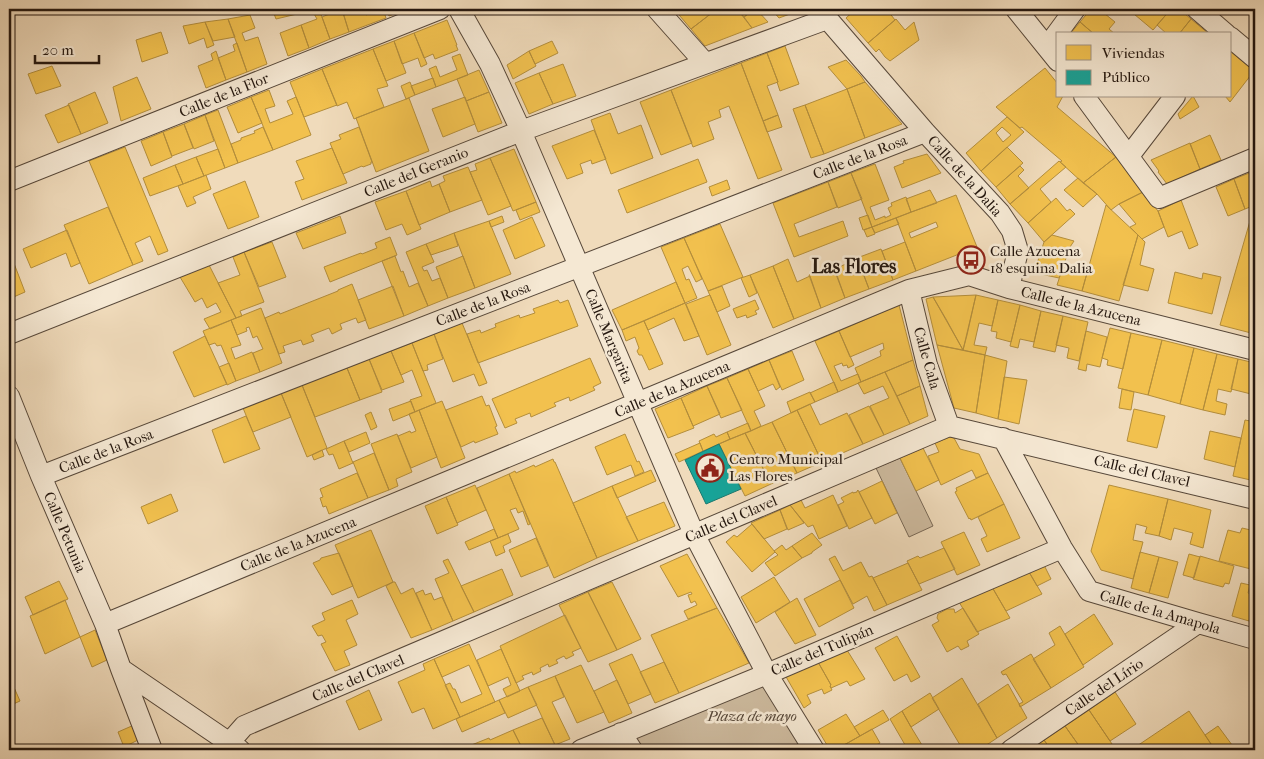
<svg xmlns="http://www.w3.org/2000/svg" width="1264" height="759" font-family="'IM FELL French Canon',serif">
  <rect width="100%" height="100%" fill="#f0dbbb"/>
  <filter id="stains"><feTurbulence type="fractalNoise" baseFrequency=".004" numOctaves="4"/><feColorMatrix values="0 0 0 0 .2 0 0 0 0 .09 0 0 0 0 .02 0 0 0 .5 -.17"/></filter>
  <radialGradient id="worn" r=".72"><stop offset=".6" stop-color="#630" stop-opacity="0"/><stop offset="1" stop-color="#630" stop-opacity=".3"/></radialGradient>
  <!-- green -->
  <path fill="#cdba9e" stroke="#786856" d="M900,458L933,526L909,537L876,468Z
    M767,674L814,750H632L621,733Z"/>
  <!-- homes -->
  <path fill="#f2c14e" stroke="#b48e3b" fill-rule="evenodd" d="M288,9H295L297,14L276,19L273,11Z
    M295,9H319L330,39L309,48L301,25L317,19L313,12L298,14Z
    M342,9L349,32L330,39L322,17Z
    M344,9H364L366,15L383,9L386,18L349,32L342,10Z
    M386,9H408L389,16Z
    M674,9H717L691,29Z
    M717,9H737L752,28L705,46L691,29Z
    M737,9H755L744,17Z
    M755,9H756L768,22L752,28L744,17Z
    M771,9H801V10L779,18Z
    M856,9H891L888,11L895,20L868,43L846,18Z
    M1091,9H1099L1115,22L1109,29L1115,34H1094L1080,22Z
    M1128,9H1171L1153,30Z
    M1171,9H1179L1191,19L1179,34H1167L1157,25Z
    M250,15L255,28L242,33L245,41L258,37L267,64L247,72L228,19Z
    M228,19L235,37L213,41L205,22Z
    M896,19L905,30L914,22L919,40L890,61L885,57L879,49L876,52L868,43Z
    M1191,19L1209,34H1179Z
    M447,20L457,45H456L458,50L435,59L433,54L424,58L414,33Z
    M1255,21V32L1250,28Z
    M205,22L214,45L207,48L204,38L189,44L183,26Z
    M1080,22L1094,34H1070Z
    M301,25L309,48L288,56L280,33Z
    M161,32L168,53L142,62L136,40Z
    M414,33L427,64L421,67L418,58L402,64L394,41Z
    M394,41L406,73L386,81L373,49Z
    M552,41L558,53L535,64L529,51Z
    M237,43L247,72L226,80L218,58L235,51L233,45Z
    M785,46L799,84L780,91L777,82H778L767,53Z
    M373,49L388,86L377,89L384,107L354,119L347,102L337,106L322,69Z
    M216,51L226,80L206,88L198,66L213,60L211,54Z
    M529,51L536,66L513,79L507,65Z
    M1230,51L1254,71L1230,102L1225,96H1230Z
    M767,53L778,82L767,86L778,115L763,121L741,63Z
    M460,54L468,75L436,87L429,69L436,66L440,77L457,70L452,57Z
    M846,60L861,76L865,82L847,89L828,67Z
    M741,63L782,170L758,179L729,106L719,110L721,117L708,122L714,139L693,147L671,90Z
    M563,64L576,96L553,104L539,73Z
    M52,66L61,86L36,94L28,74Z
    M1045,68L1058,84V96H1063L1057,107L1116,157L1083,183L1060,162L1062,161L1022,127L1020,128L996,107Z
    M322,69L337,105L304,117L290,82Z
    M479,70L489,92L466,101L457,79Z
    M539,73L553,104L529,114L515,83Z
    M137,77L151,109L121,121L113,87Z
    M433,78L436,87L415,95L411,86Z
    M410,82L415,95L406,99L401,86Z
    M865,82L902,124L865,138L847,89Z
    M847,89L865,138L824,154L805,105Z
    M269,90L275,106L265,109L270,123L293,114L287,101L296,97L311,135L273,150L251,97Z
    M671,90L692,143L661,155L640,102Z
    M95,92L108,123L81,134L68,104Z
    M489,92L502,123L478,132L466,101Z
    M1193,96L1199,107L1180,119L1178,114Z
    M251,97L262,123L238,133L227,107Z
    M465,97L475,124L443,137L432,109Z
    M409,98L429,151L376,172L356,118Z
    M69,105L81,134L58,143L45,115Z
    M805,105L824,154L811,158L793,109Z
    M218,110L238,163L225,168L205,115Z
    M610,113L618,134L641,125L653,158L611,174L591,120Z
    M205,115L214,141L194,149L184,124Z
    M778,115L782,127L767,132L763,121Z
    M1007,117L1024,132L981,171L966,153ZM1002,127L1011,135L1003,142L996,133Z
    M184,124L193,148L172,156L163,132Z
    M263,127L273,150L238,163L231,144L241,140V138L255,133L254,131Z
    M359,127L372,162H371V164L363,167L362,166L343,174L330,143L341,139L339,135Z
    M594,130L606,159L592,164L591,160L580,164L583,173L567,179L552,146Z
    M163,132L172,157L151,166L141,141Z
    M1210,135L1221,160L1200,169L1190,144Z
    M1190,143L1200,169L1167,184L1158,172L1159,171L1151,160Z
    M125,147L168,251L158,255L150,236L135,243L143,261L133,265L89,161Z
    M1007,147L1023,163L996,187L981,171Z
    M332,148L347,183L302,200L295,182L304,179L296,161Z
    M218,149L225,168L204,176L196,157Z
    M514,149L536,202L513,211L490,158Z
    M927,154L941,173L902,188L894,167L904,163L903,161Z
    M196,157L204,176L183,184L175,165Z
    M1116,157L1143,192L1119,204L1111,210L1097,194L1083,183Z
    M490,158L511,206L488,215L470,172L477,170L475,164Z
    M698,159L707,182L627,213L618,190Z
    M1059,161L1066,167L1040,189L1051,202L1028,223L1010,204Z
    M875,164L889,200L870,207L875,220L885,216V218L891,215L888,208L892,206L891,203L906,197L911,212L872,227L851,173Z
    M175,165L183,184L150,196L143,178Z
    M1020,166L1024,170L1018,176L1029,188L1010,204L996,187Z
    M468,167L482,200L450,212L439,184L445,181L443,176Z
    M1252,172L1255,182V205L1245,209L1234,179Z
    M851,173L862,199L838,208L828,182Z
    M206,175L211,189L193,197L196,203L187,207L178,186Z
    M1078,178L1097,194L1083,207L1064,190Z
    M1234,179L1245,209L1228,216L1216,187Z
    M727,180L730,189L712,196L709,187Z
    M245,181L259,217L228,229L213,194Z
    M430,181L432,187L439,184L450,212L419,225L406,191Z
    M828,182L837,207L794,224L799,237L843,221L848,236L794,257L773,203Z
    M930,190L937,203L911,212L906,199Z
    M406,191L421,229L407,235L402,224L386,230L375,202Z
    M1143,192L1158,211L1164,227L1142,239L1130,227L1136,224L1119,204Z
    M956,195L977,247L916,271L896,218ZM936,222L938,227L911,238L909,233Z
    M1056,198L1067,211L1070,209L1075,214L1044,242L1028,223Z
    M1181,200L1198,245L1189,249L1182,231L1168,237L1158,211Z
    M536,202L540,212L520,220L516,210Z
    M1106,205L1138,235L1119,301L1082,291Z
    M108,207L133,265L89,284L64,225Z
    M868,215L872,227L863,230L859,218Z
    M340,216L346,233L303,249L296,233Z
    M502,216L504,222L491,227L489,221Z
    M532,217L545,246L515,259L503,230Z
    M896,218L899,224L875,233L872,227Z
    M1255,219V334L1220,325L1250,221Z
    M489,221L511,274L475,288L454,233Z
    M720,224L743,277L708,291L684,238Z
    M872,227L875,234L867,237L864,230Z
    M67,230L80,263L71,267L66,253L31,268L23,249Z
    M454,233L458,246L431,255L426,244Z
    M1052,235L1074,241L1070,247L1059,278L1036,273L1037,271L1035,270L1044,242Z
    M1138,235L1145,242L1140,265L1154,269L1148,291L1123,285Z
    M390,237L397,255L330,282L324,267L361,253L362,254L377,248L375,243Z
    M684,238L702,279L696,282L688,266L682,269L686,280L689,279L697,298L685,303L661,247Z
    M272,242L286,277L259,287L244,252Z
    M905,242L916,271L893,280L882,251Z
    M426,244L434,262L422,267L424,271L427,270L432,281L440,278L448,298L428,306L406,252Z
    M881,249L893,280L869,289L857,258Z
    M244,252L264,302L240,311L242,316L236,318L218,283L240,275L233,257Z
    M10,253L25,292L9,299V254Z
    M395,256L401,272L403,271L409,287L418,283L428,306L404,316L382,261Z
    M463,256L475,288L448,298L436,267Z
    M788,259L797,282L810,276L821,308L794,319L773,266Z
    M858,259L869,289L845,298L834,269Z
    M833,264L845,298L821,308L809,275Z
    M209,265L236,318L210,329L204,319L221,312L216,303L207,308L202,298L195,302L180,277Z
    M773,266L794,319L773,328L750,275Z
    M1063,267L1087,273L1082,291L1057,285Z
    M1175,272L1202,279L1203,273L1221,277L1212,314L1168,303Z
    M750,275L757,293L749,297L741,278Z
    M676,282L685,303L622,330L612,310Z
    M352,284L366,320L358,323L356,318L340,324L342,329L332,334L329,328L311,335L314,341L303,345L301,340L283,346L285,352L279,354L265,318L279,312L280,314L338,291V290Z
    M393,286L404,316L369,329L358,300Z
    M722,286L730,306L717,312L708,291Z
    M710,295L731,345L707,355L686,304Z
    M976,295L967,335L963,350L933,297Z
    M976,295L998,300L992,326L979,323L974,345L987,347L985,355L963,350Z
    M933,297L946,319L963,350L937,345L926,299Z
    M558,300L560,303L568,300L578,326L478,363L467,334L480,330L481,333L496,327L495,324L519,315L520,318L535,313L533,309Z
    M755,300L759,309L755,311L757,314L747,318L746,315L737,318L733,309Z
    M998,300L1020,305L1011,342L996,338L997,332L991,331Z
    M685,303L699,336L684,341L674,318L648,330L644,321Z
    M899,305L913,360L861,382L855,368L881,356L880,351L884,349L883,343L850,357L839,331Z
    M1020,305L1041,311L1034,342L1020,339L1018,348L1010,346Z
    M261,308L282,363L260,372L253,353L263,349L257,336L253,338L249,327L246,328L247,331L237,335L231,320Z
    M1041,311L1063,316L1055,352L1033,347Z
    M1063,316L1088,322L1079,361L1067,358L1069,348L1056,345Z
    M231,320L241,345L231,348L235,359L252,352L260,372L236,381L221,345L217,346L215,343L209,345L203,331Z
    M644,321L663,364L649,370L642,355H639L637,351L639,348L635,337L626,341L622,330Z
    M462,323L487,383L479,386L474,374L453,382L434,334Z
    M1110,328L1131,333L1123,369L1107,365L1108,360L1102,358Z
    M839,331L854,365L848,368L847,365L843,366L842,363L834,366L841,381L858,374L861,382L838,392L815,341Z
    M1086,331L1107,337L1100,367L1087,364L1086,371L1078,369Z
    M1131,333L1162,340L1148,395L1118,388Z
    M434,334L443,359L427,365L428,370L423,371L412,343Z
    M205,336L227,384L194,397L173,352Z
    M1162,340L1194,348L1180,404L1148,395Z
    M412,343L436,403L415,412L410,400L422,396L412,370L401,375L391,351Z
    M937,345L985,355L976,413L954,408Z
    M1194,348L1217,354L1203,410L1180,404Z
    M391,351L404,382L382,390L369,359Z
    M792,351L804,380L782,390L769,360Z
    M1217,354L1238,359L1231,392L1218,389L1216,401L1227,404L1225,415L1203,410Z
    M985,355L1007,361L998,419L976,413Z
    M590,358L601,383L593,387L595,390L570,401L569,397L554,403L556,406L531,417L530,413L515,419L517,423L505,428L492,399Z
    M369,359L382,392L360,400L347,368Z
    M1238,359L1255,363V395L1231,389Z
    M769,360L780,387L776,390L773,384L758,391L748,369Z
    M913,360L920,386L897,396L885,372Z
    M229,363L236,381L227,385L219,367Z
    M347,368L360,400L315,417L302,385Z
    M748,369L765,406L754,411L761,426L751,431L727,378Z
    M885,372L910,424L884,435L870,406L889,398L883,386L864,394L858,383Z
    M1004,377L1027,380L1019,424L998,419Z
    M727,378L742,410L721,418L707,386Z
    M834,382L838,392L815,402L810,393Z
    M302,385L327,448L307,457L281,393Z
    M707,386L720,414L693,426L681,398Z
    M920,386L928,416L910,424L897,396Z
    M1122,389L1134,392L1131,410L1119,408Z
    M810,392L815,402L791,413L787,402Z
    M281,393L291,417L253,432L243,408Z
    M482,396L486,406L489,405L497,426L495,427L498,434L475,443L474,441L461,447L446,410Z
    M681,398L694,428L668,438L655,409Z
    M411,401L415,412L393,421L389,409Z
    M442,401L465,458L441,468L419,410Z
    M810,404L820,425L847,413L863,444L822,462L797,410Z
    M869,406L884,435L863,444L849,415Z
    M1134,409L1165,416L1157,448L1127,441Z
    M419,410L437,457L411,468L398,436L410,431L411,433L416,431L409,414Z
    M797,410L822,462L797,473L772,422Z
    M371,412L377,427L371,430L365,415Z
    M246,416L260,449L224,463L212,430Z
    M1245,420L1255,422V481L1233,476Z
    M772,422L797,473L771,484L745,433Z
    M748,423L751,431L730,439L727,432Z
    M1210,431L1241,438L1235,467L1204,459Z
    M366,432L370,443L349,452L344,441Z
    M727,432L730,439L703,451L699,441L714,434L716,437Z
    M745,433L771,484L745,496L719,444Z
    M397,434L412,472L396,479L398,486L389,490L371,444Z
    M625,434L637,462L639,461L644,472L635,476L631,465L607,475L595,447Z
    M950,437L954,438L960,449L979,454L988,473L976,478L972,470L941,485L928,456L939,452L935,443Z
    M344,441L353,463L339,469L333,454L329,455L326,449Z
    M700,443L703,451L679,462L675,454Z
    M923,448L939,480L916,491L900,458Z
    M322,450L324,456L314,460L312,455Z
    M374,453L389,490L368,498L353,462Z
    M553,459L554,462H555L597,558L554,578L509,474L515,471L516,473L534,465L535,467Z
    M651,470L656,481L617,498L612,486Z
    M357,473L368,498L329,514L326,506L323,507L320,498L323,497L320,489Z
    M988,473L1004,504L971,520L970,518L969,519L955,492L957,491L956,488Z
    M509,474L530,524L528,525L523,511L518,513L516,508L510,510L519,529L498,538L477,488Z
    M882,481L897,513L875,524L859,492Z
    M475,485L486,510L457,523L446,497Z
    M1109,485L1168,499L1159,536L1145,533L1147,527L1136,524L1133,540L1143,542L1133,579L1101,570L1091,551Z
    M612,486L638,541L597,558L573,503Z
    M858,490L872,518L849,529L838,505L844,502L841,498L853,492V493L857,492V491Z
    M171,494L178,511L148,524L141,507Z
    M833,495L847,526L819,539L813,525L808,527L790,505L801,500L805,508Z
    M446,497L458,525L437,534L425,506Z
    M1168,499L1211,510L1203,548L1190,544L1193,533L1174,528L1171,540L1159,536Z
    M664,502L675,526L638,541L626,517Z
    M1004,504L1020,538L987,552L981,539L987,536L978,517Z
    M790,505L804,523L788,530L780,510Z
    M780,510L787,529L764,539L751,523Z
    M752,524L775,552L752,572L726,542L734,535L737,537Z
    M1242,528L1255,531V530V570L1219,561L1228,530L1240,533Z
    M494,529L498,538L469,550L465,542Z
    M371,530L393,582L358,598L335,545Z
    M964,532L980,565L957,575L941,542Z
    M812,533L822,545L812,552V553L802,558L792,546Z
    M508,534L511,542L503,546L505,552L496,556L490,541Z
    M536,538L548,566L521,577L509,550Z
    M782,545L786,550L792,546L802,558L775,576L765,563L778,555L774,551Z
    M944,548L955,569L919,584L907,561L918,556L920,558Z
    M1140,552L1159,557L1149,593L1131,588Z
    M339,553L353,586L332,595L313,563L320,560L321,558Z
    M687,554L717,608L688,619L684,611L697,605L695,601L691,603L688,595L692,594L691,592L678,597L660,566Z
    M1189,554L1200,557L1194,578L1183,575Z
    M835,556L843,571L861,562L869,577L872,576L887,605L874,611L867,596L853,604L829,559Z
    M1200,556L1234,566L1229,584L1225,583L1223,587L1193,579Z
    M1159,557L1178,562L1168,598L1149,593Z
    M448,559L474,612L453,621L435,579L449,573L443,561Z
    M908,563L922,590L887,605L873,578Z
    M1044,565L1051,579L1037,586L1029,572Z
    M502,569L513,595L474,612L461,586Z
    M1253,569L1255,570V585L1249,583Z
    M1029,572L1042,594L1006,611L992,587Z
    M774,577L790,602L756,623L741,597Z
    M840,580L854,608L819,627L804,599Z
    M59,581L68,599L33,615L25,597Z
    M393,582H395L401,594L413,588L432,630L411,638L386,586Z
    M612,582L641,639L617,650L588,592Z
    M1241,583L1250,585L1248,593L1255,595V599L1249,621L1232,616Z
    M992,587L1010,618L977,632L959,602Z
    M423,590L425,595L431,593L434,600L442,597L453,621L432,630L416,593Z
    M588,592L617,650L588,662L559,605Z
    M797,598L816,635L795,644L775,612Z
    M1255,599V623L1249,621Z
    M65,600L80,637L45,654L30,616Z
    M352,600L358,614L346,620L357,645L344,651L350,665L335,671L321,644L326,642L322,635L318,636L312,626L325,620L322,613Z
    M717,608L749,663L679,693L651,635Z
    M963,608L979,634L967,641L969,646L961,650L958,646L947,652L932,625L939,621L937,618L938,614L947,609H954L955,613Z
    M1094,614L1113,644L1083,665L1065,634Z
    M565,615L581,648L572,652L574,655L566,659L564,656L556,660L558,663L549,667L548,664L540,668L541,671L533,675L532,672L522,676L524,679L516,683L500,646Z
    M1060,626L1084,667L1051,688L1033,659L1055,645L1049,633Z
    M95,630L107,660L92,667L80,637Z
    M897,636L920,677L911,682L907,674L894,681L875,648Z
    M469,644L495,702L460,717L445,685L450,683L453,689H455L461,703L482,694L469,665L442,677L434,659Z
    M501,649L520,691L507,697L503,689L511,685L508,677L488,686L477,660Z
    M847,650L865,679L850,686L847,681L831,688L830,686L831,685L818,662Z
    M632,654L651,694L628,704L609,664Z
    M1031,654L1051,688L1020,707L1019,704L1023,702L1006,674L1003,675L1001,672Z
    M434,659L460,717L433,729L424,708L412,713L398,682L425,670L423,664Z
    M664,662L679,693L655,703L640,672Z
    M818,662L831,685L830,686L832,690L824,694L822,689L807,695L811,703L804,708L785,675Z
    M581,665L604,712L577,723L555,676Z
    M9,676L20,701L9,706Z
    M555,676L564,697L552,702L570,739L555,745L528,687Z
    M962,678L997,738L979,750H963L932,698Z
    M617,680L632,713L609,723L594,691Z
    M1008,684L1027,718L997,738L978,704Z
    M528,687L537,705L508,718L499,700Z
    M369,690L382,720L359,730L346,701Z
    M1115,692L1136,724L1110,741L1089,710Z
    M930,693L939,709L911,727L902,711Z
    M499,700L505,713L462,732L456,719Z
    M883,710L889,720L860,736L854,727Z
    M1089,710L1110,741L1116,750H1082L1065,726Z
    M902,711L911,727L925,750H908L890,719Z
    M1189,711L1215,750H1131Z
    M846,714L860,736L835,750H830L818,730Z
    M542,718L555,745L544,750H523L513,730Z
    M134,725L140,739L124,747L118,732Z
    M1065,726L1082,750H1051L1044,740Z
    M1218,726L1235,749L1233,750H1215L1205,735Z
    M872,729L880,743L867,750H840L839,748Z
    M513,730L523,750H470L469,746L489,738L490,740Z
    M1044,740L1051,750H1029Z
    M960,745L963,750H953Z"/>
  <!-- public -->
  <path fill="#17a398" stroke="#1b796f" d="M719,444L741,489L706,504L685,460Z"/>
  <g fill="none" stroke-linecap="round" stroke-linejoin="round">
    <!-- minor casing -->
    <g stroke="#57483a" stroke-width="22">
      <path id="minor" d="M459,9L490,64L521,131L694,534L767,674L814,750
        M657,9L705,63
        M819,9L925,132L1000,213L1012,231L1018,251L1009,288
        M1016,9L1058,61
        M1197,9L1226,34
        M1230,37L1255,58
        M1047,47L1075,9
        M1084,96L1159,198L1255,158
        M1129,156L1175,96
        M9,181L440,9
        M909,290L927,365L949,426
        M9,334L521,131L827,19
        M9,396L41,476L105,624L121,669L152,750
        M1003,438L1062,548L1089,591L1198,623L1255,639
        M41,476L925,132
        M105,624L909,290L969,275L1009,288L1255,350
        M121,669L240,750
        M621,733L632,750
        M229,743L244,726L949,426L1255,499
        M581,750L767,674L1062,548
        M1011,750L1198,623"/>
    </g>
    <!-- minor -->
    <use href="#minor" stroke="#f5e8d3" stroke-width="20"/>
  </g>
  <!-- icons -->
  <defs>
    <g id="bus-ring" transform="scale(1.4375)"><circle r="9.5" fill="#f5e8d3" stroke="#8f2418" stroke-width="1.5"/><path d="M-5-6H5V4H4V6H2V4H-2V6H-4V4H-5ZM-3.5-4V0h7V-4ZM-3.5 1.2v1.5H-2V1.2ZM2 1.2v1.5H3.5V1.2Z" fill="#8f2418"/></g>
    <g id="civic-ring" transform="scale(1.4375)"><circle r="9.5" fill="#f5e8d3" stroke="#8f2418" stroke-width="1.5"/><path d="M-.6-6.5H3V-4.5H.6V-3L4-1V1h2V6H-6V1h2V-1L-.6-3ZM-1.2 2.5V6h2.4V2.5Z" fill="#8f2418"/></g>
  </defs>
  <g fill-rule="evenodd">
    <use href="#bus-ring" x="971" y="260"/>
    <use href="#civic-ring" x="710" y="468"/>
  </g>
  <g text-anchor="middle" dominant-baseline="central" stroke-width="5" stroke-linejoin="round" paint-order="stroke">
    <!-- street labels -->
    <g font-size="15" fill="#24170f" stroke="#f5e8d3">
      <text transform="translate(224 95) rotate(-22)">Calle de la Flor</text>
      <text transform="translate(860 157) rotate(-21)">Calle de la Rosa</text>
      <text transform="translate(416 172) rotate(-22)">Calle del Geranio</text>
      <text transform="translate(965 176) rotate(48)">Calle de la Dalia</text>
      <text transform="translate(483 304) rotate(-21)">Calle de la Rosa</text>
      <text transform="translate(1081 306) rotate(14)">Calle de la Azucena</text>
      <text transform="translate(609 336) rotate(67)">Calle Margarita</text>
      <text transform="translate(927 358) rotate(74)">Calle Cala</text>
      <text transform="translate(672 389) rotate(-23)">Calle de la Azucena</text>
      <text transform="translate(106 451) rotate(-21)">Calle de la Rosa</text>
      <text transform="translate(1142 471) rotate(13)">Calle del Clavel</text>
      <text transform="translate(731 519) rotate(-23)">Calle del Clavel</text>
      <text transform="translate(65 532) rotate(67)">Calle Petunia</text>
      <text transform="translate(298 544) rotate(-22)">Calle de la Azucena</text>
      <text transform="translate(1160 612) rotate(16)">Calle de la Amapola</text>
      <text transform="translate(822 650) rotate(-23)">Calle del Tulipán</text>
      <text transform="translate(358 678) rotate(-23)">Calle del Clavel</text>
      <text transform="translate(1104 687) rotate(-34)">Calle del Lírio</text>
    </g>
    <!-- poi labels -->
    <g font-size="15" fill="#24170f" stroke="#f5e8d3" text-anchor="start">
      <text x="990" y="251">Calle Azucena<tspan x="990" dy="17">18 esquina Dalia</tspan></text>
      <text x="729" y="459">Centro Municipal<tspan x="729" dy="17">Las Flores</tspan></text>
    </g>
    <!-- park labels -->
    <g font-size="15" font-style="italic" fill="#57483a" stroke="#f5e8d3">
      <text x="752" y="716">Plaza de mayo</text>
    </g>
    <!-- district labels -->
    <g font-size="20" font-weight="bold" fill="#24170f" stroke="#f5e8d3">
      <text x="854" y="266">Las Flores</text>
    </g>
  </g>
  <!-- margin -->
  <rect width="1264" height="759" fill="none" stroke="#f0dbbb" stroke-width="30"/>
  <rect x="10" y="10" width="1244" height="739" fill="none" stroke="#24170f" stroke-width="2.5"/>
  <rect x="15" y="15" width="1234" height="729" fill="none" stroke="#24170f"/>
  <!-- legend -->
  <rect x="1056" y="32" width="175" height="65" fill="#f5e8d3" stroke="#a19485"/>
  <rect x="1066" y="45" width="25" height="15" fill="#f2c14e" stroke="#a19485"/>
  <text x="1102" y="58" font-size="15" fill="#24170f">Viviendas</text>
  <rect x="1066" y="70" width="25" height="15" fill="#17a398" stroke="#a19485"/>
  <text x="1102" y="82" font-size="15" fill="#24170f">Público</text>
  <!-- scale -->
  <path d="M35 55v8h64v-8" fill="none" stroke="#24170f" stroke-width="2.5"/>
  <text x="42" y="55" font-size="15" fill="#24170f" stroke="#f5e8d3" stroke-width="4" paint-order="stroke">20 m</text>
  <rect width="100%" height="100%" filter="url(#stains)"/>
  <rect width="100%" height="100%" fill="url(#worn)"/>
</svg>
